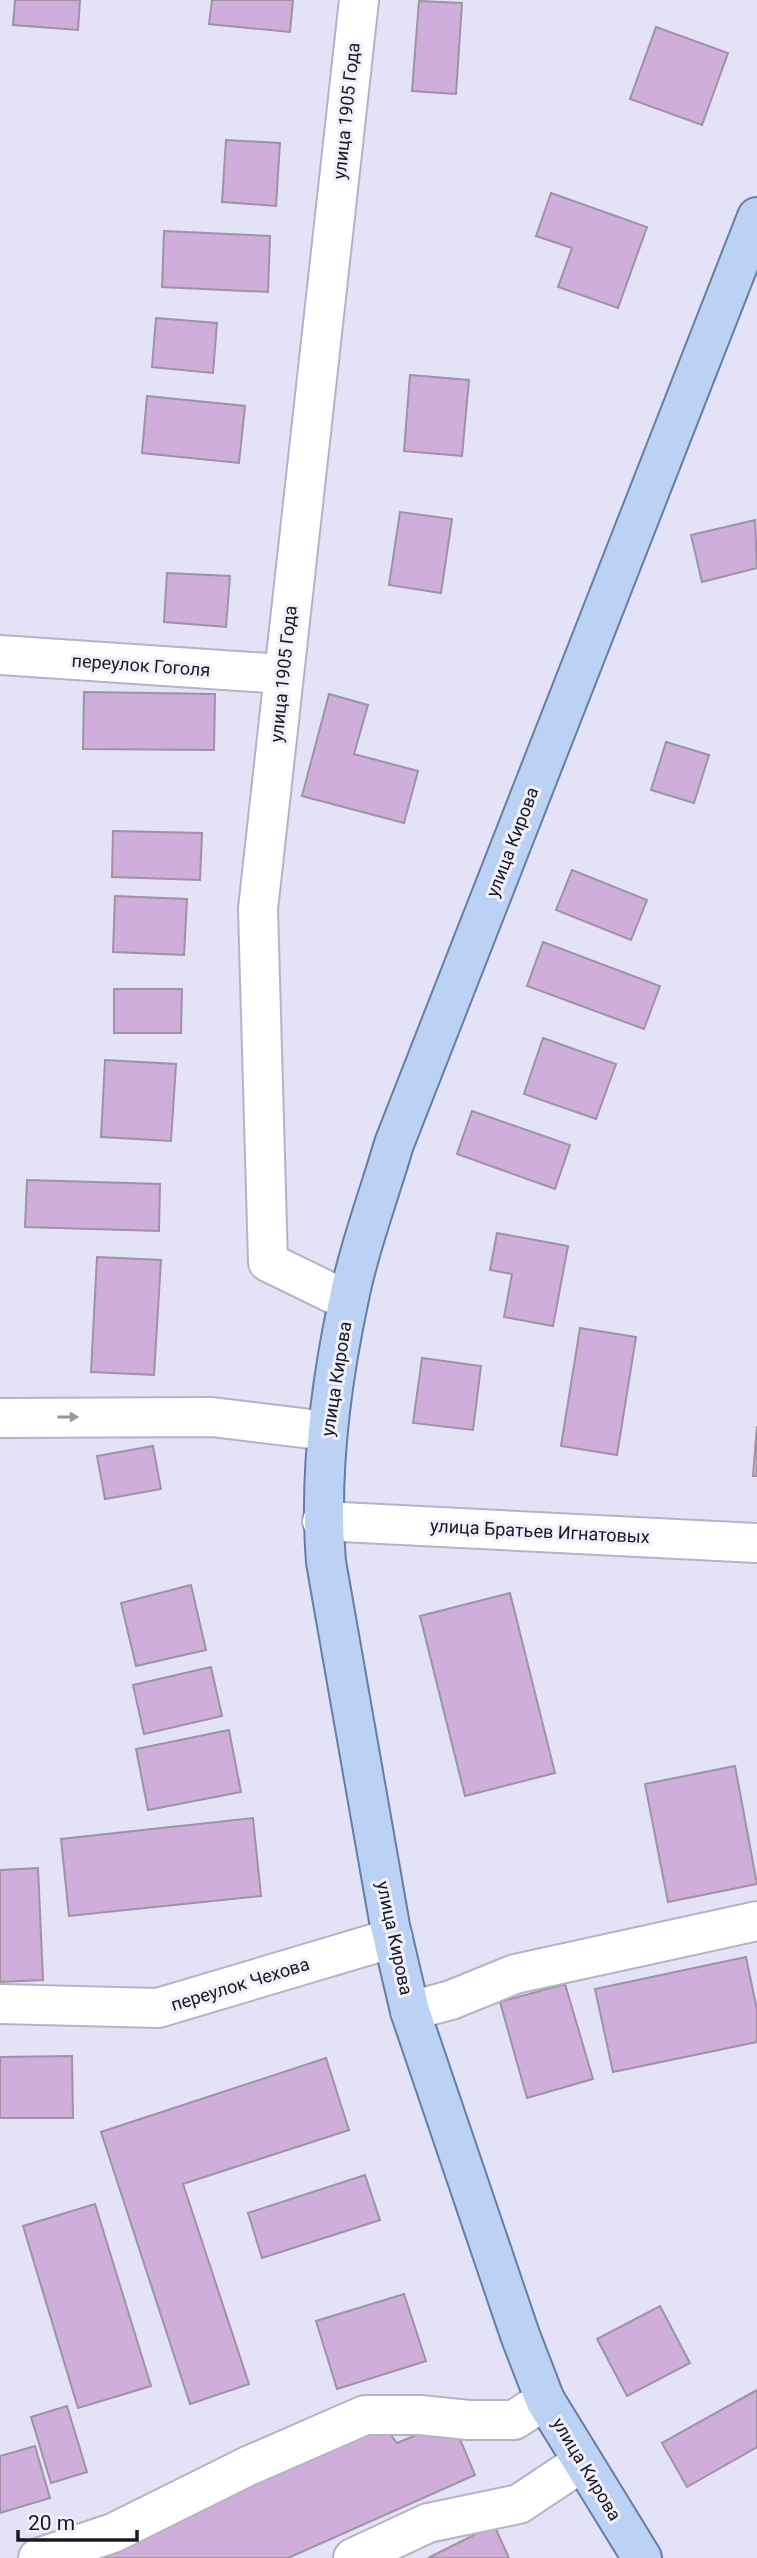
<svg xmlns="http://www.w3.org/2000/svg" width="757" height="2558" font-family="Roboto,sans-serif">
  <rect width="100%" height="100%" fill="#e3e2f7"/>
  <!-- building -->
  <path fill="#cfaedb" stroke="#9e92a3" stroke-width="2" d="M15,0H80L78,30L13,25Z
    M212,0H293L290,32L209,24Z
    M419,1L462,3L456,94L412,91Z
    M656,27L728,53L702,125L630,99Z
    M226,140L280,143L276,206L222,202Z
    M551,193L647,227L618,308L558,287L572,248L536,236Z
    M164,231L270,236L268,292L162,287Z
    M156,318L217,323L213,373L152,367Z
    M410,375L469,380L462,456L404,451Z
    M147,396L245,406L239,463L142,453Z
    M400,512L452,519L441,593L389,585Z
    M755,520L757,568L702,582L691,535Z
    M167,573L230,576L226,627L164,622Z
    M84,692L215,694L214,750L83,749Z
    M329,694L368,705L354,754L418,771L404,823L302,796Z
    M666,742L709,755L694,803L651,790Z
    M113,831L202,833L200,880L112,877Z
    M572,870L647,900L631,940L556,910Z
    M115,896L187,899L184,955L113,952Z
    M543,942L660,986L644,1029L527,986Z
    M114,989H182L181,1033H114Z
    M543,1038L616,1064L596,1119L524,1094Z
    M105,1060L176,1064L171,1141L101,1137Z
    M472,1111L570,1145L555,1189L457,1154Z
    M27,1180L160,1184L159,1231L25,1227Z
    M497,1233L568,1246L553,1326L504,1317L512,1274L490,1270Z
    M97,1257L161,1260L154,1375L91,1372Z
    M580,1328L636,1337L617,1455L561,1446Z
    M422,1358L481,1366L473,1430L413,1423Z
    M757,1426V1476H753Z
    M153,1446L161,1489L105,1499L97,1456Z
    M191,1585L206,1650L136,1666L121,1603Z
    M510,1593L555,1773L465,1796L420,1616Z
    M211,1667L222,1716L144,1734L133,1685Z
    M229,1730L241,1792L148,1810L136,1749Z
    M735,1766L757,1884L668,1902L645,1784Z
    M253,1818L261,1896L69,1916L61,1839Z
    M38,1868L43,1980L0,1982V1870Z
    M746,1957L757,2010V2042L613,2072L595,1989Z
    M565,1984L593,2079L527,2098L500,2002Z
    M72,2056L73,2118H0V2057Z
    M326,2058L349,2130L183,2184L249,2384L190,2404L101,2132Z
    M365,2175L380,2220L262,2258L248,2213Z
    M95,2204L151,2386L78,2408L23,2226Z
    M404,2294L426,2361L337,2389L316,2321Z
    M660,2306L690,2363L627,2396L597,2339Z
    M757,2390V2447L687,2487L662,2443Z
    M67,2406L87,2472L51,2483L31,2417Z
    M377,2418L397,2443L452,2420L475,2475L288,2558H84Z
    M35,2446L50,2498L0,2513V2456Z
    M494,2525L509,2558H428Z"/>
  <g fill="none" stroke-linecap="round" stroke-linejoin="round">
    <!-- minor casing -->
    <g stroke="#b4b3c7" stroke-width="42">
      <path id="minor" d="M0,655L283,674
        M348,1301L268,1262L258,909L359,0
        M0,1418L212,1417L327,1431
        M322,1521L757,1543
        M0,2004L158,2008L393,1938
        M410,2011L451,2000L515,1974L757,1921
        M38,2558L113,2533L248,2466L365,2415H420L469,2420H514L545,2400
        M353,2558L428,2523L519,2504L582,2462"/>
    </g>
    <!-- major casing -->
    <g stroke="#657ea6" stroke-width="42">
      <path id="major" d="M642,2558L545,2400L520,2335L410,2011L390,1926L326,1562C319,1475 330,1388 348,1303C358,1251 379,1195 394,1144L757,217"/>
    </g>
    <!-- minor -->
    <use href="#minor" stroke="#fff" stroke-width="38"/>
    <!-- major -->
    <use href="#major" stroke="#bbd2f5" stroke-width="38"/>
  </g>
  <!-- one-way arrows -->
  <defs><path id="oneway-solid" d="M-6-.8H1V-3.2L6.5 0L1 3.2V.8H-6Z" transform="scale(1.75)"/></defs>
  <use fill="#98989b" href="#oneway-solid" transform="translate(68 1417)"/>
  <g text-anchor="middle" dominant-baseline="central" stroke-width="6" stroke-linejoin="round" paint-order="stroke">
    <!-- street labels -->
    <g font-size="18" fill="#191920" stroke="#f0f0fd">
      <text transform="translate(346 111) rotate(-84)">улица 1905 Года</text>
      <text transform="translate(141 665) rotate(4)">переулок Гоголя</text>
      <text transform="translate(283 674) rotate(-84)">улица 1905 Года</text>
      <text transform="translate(512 842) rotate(-69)">улица Кирова</text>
      <text transform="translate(336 1379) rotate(-81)">улица Кирова</text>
      <text transform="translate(540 1531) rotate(3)">улица Братьев Игнатовых</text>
      <text transform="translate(395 1938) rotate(78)">улица Кирова</text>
      <text transform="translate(240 1984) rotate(-17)">переулок Чехова</text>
      <text transform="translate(587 2469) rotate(59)">улица Кирова</text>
    </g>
  </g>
  <!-- scale -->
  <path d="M18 2530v10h119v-10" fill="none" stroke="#191920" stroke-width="3.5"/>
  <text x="28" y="2530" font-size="21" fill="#191920" stroke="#f0f0fd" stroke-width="5" paint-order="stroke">20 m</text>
</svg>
